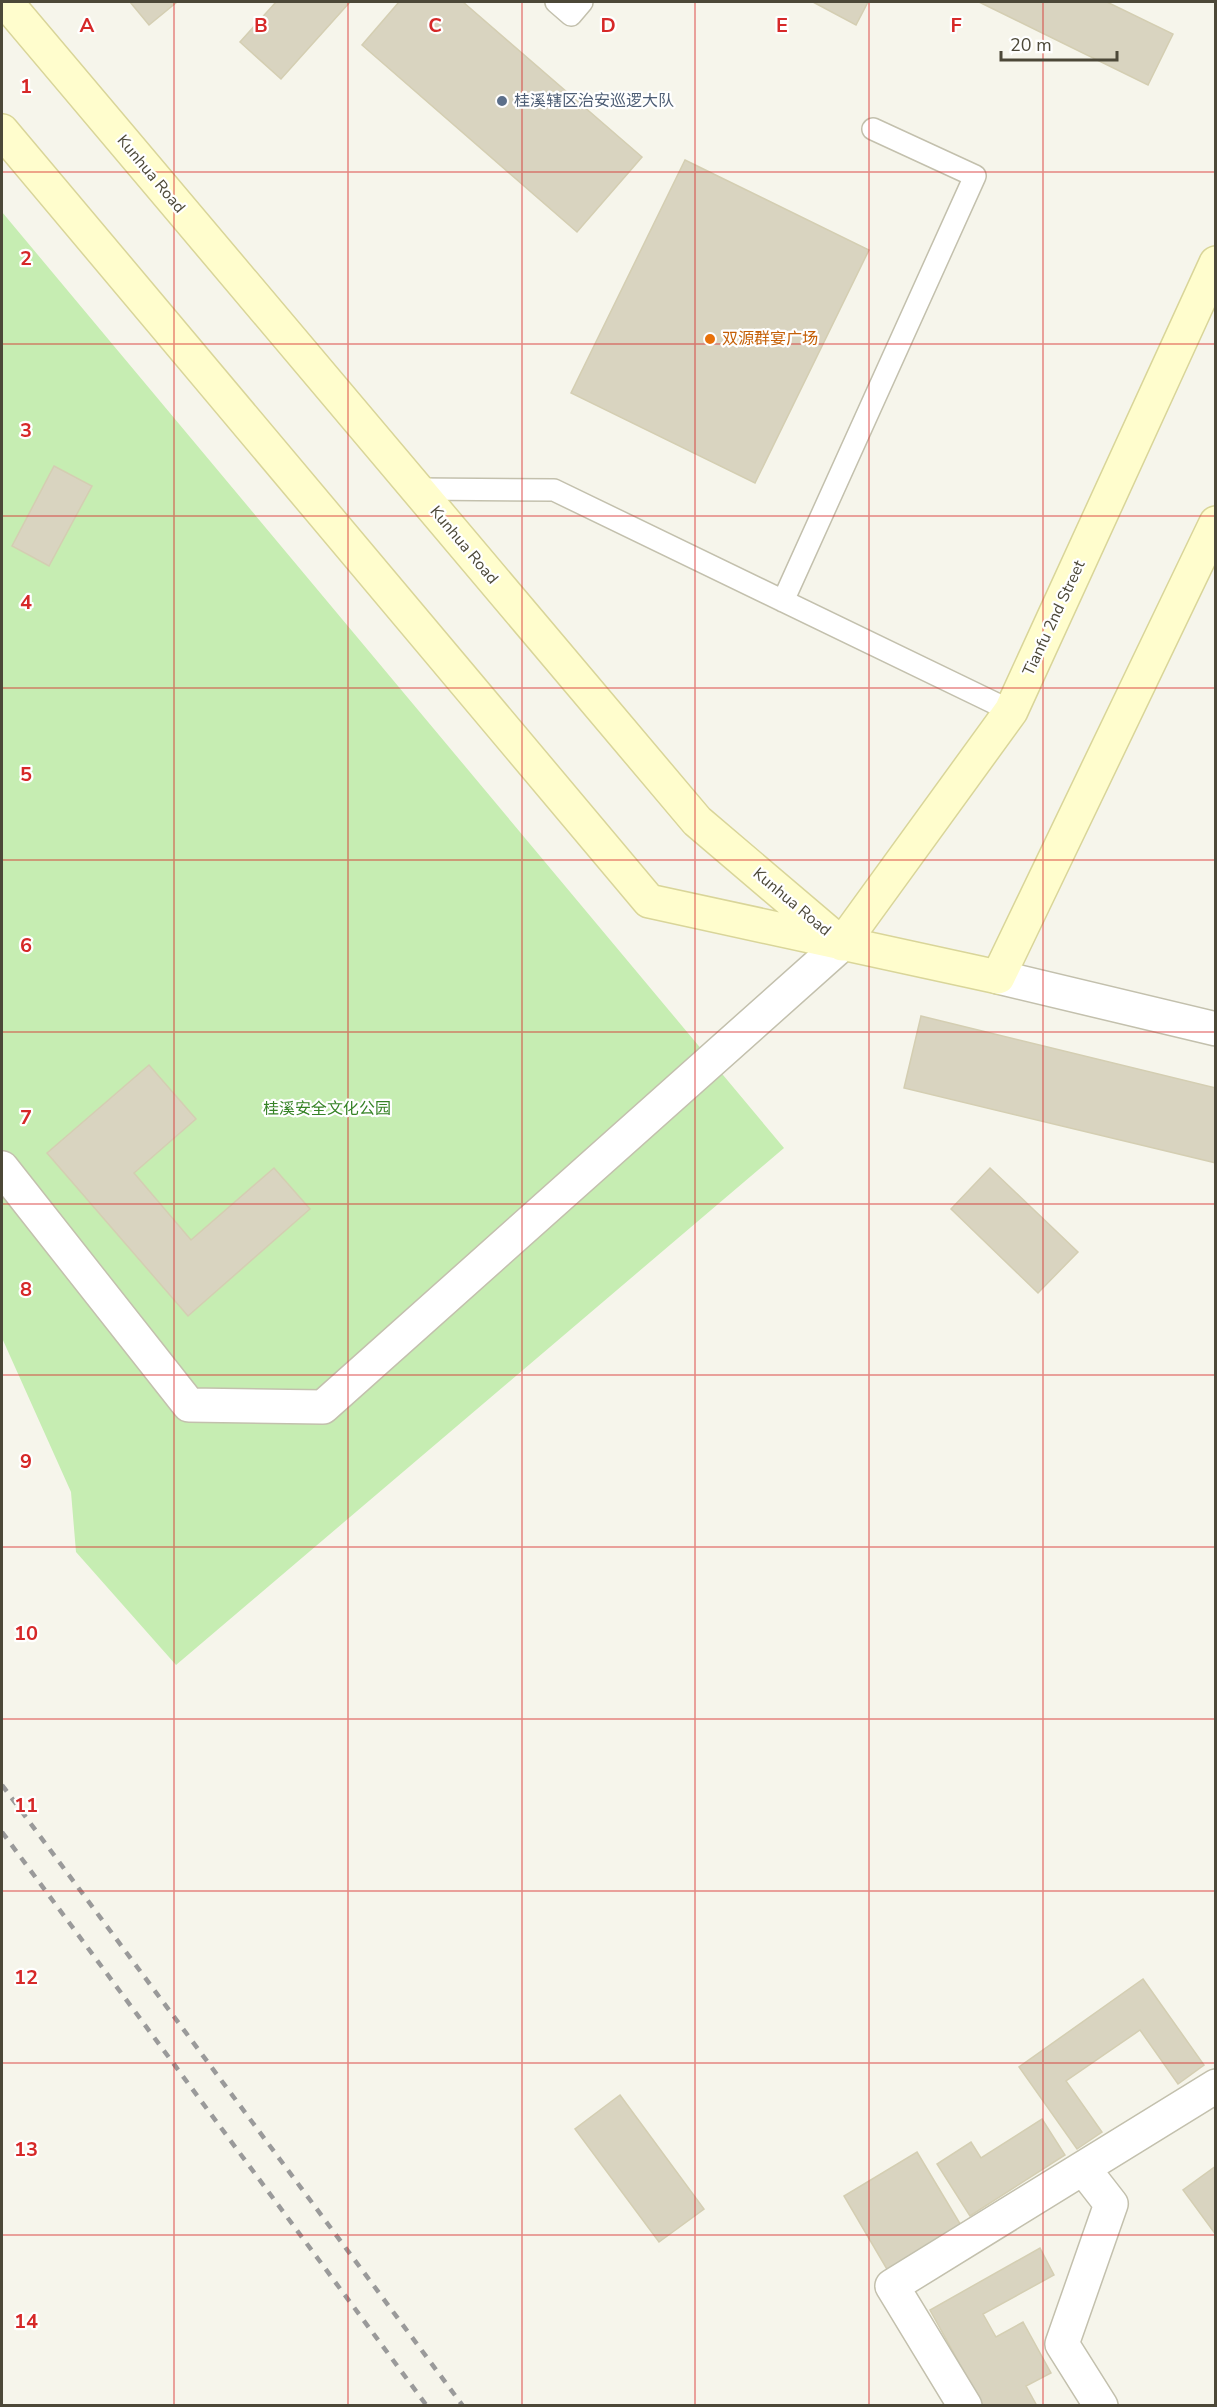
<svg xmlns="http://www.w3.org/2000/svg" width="1217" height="2407" font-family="'Nunito Sans','Noto Sans SC',sans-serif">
  <rect width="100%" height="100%" fill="#f6f5eb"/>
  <!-- green -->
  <path fill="#c6edb2" d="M2,212L784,1148L176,1665L76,1552L71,1492L2,1338Z"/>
  <!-- building -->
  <path fill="#d9d4c0" stroke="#d4ceb2" stroke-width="1.5" d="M130,2H177L149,25Z
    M276,2H350L281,79L240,42Z
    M399,2H463L642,157L577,232L362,45Z
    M813,2H868L856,25Z
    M979,2H1107L1173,34L1148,85Z
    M685,160L869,250L755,483L571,393Z
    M54,466L92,486L49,566L12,546Z
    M921,1016L1216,1088V1163L904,1088Z
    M149,1065L196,1119L134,1173L191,1240L274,1168L310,1209L188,1316L47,1153Z
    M990,1168L1078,1252L1038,1293L951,1209Z
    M1143,1979L1204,2065L1178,2084L1140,2030L1066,2081L1102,2132L1077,2149L1019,2067Z
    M620,2095L704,2209L659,2242L575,2129Z
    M1042,2119L1065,2155L970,2216L937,2164L971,2142L981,2158Z
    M917,2152L962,2227L888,2271L844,2196Z
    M1216,2166V2235L1183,2190Z
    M1040,2248L1054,2275L983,2314L996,2337L1023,2322L1051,2373L1026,2386L1037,2406H983L930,2310Z"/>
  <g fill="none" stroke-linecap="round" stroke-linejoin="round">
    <!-- lane casing -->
    <g stroke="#c3c0ad" stroke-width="24">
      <path id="lane" d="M556,2L571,15L582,2
        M417,489L554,490L1011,711
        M783,601L975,176L873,129"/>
    </g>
    <!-- street casing -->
    <g stroke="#c3c0ad" stroke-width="36">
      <path id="street" d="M998,977L1216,1029
        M2,1168L189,1405L323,1407L842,944
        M1083,2168L1111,2204L1062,2344L1101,2406
        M965,2406L892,2286L1216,2086"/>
    </g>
    <!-- secondary casing -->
    <g stroke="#d9d599" stroke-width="36">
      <path id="secondary" d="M6,2L697,821L838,941
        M2,131L649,901L998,977L1216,523
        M842,944L1011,711L1216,263"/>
    </g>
    <!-- lane -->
    <use href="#lane" stroke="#fff" stroke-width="21"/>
    <!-- street -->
    <use href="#street" stroke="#fff" stroke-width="33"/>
    <!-- secondary -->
    <use href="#secondary" stroke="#fffdcd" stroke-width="33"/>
    <!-- rail -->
    <path stroke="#9a9a9a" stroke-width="4.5" stroke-dasharray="8 8" stroke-linecap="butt" d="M2,1785L463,2406
      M2,1832L427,2406"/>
  </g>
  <!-- grid -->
  <path fill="none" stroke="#d62828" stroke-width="1.5" stroke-opacity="0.55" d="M174,2V2406M348,2V2406M522,2V2406M695,2V2406M869,2V2406M1043,2V2406M2,172H1216M2,344H1216M2,516H1216M2,688H1216M2,860H1216M2,1032H1216M2,1204H1216M2,1375H1216M2,1547H1216M2,1719H1216M2,1891H1216M2,2063H1216M2,2235H1216"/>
  <!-- markers -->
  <circle fill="#5c6f8a" stroke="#fff" stroke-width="2" cx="502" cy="101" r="6"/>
  <circle fill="#e8710a" stroke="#fff" stroke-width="2" cx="710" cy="339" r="6"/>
  <g text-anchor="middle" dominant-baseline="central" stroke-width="4.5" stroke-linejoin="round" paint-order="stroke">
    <!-- service labels -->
    <g font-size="16" fill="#4e5e75" stroke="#fff" text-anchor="start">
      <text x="514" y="101">桂溪辖区治安巡逻大队</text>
    </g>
    <!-- street labels -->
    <g font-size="16" fill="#4c4838" stroke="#fff">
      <text transform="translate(151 174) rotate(50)">Kunhua Road</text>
      <text transform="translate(464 545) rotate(50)">Kunhua Road</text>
      <text transform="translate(1054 618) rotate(-65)">Tianfu 2nd Street</text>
      <text transform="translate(792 902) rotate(40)">Kunhua Road</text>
    </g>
    <!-- food labels -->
    <g font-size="16" fill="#c56008" stroke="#fff" text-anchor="start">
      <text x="722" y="339">双源群宴广场</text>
    </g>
    <!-- park labels -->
    <g font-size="16" fill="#368326" stroke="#fff">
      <text x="327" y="1109">桂溪安全文化公园</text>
    </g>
  </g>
  <g font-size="20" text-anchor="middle" font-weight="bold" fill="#d62828" stroke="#fff" stroke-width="4.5" stroke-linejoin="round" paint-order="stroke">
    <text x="87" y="32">A</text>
    <text x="261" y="32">B</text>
    <text x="435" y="32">C</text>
    <text x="608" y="32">D</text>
    <text x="782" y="32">E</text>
    <text x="956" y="32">F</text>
    <text x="26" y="93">1</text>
    <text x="26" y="265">2</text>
    <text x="26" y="437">3</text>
    <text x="26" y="609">4</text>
    <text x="26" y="781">5</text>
    <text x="26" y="952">6</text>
    <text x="26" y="1124">7</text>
    <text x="26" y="1296">8</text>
    <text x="26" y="1468">9</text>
    <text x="26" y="1640">10</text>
    <text x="26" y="1812">11</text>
    <text x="26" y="1984">12</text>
    <text x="26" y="2156">13</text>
    <text x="26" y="2328">14</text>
  </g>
  <!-- border -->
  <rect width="1217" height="2407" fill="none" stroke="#4c4838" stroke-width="6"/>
  <!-- scale -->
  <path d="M1001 51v9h116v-9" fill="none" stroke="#4c4838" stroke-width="3"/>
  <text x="1010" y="51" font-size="18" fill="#4c4838" stroke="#ffffff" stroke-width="4.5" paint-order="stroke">20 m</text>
</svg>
